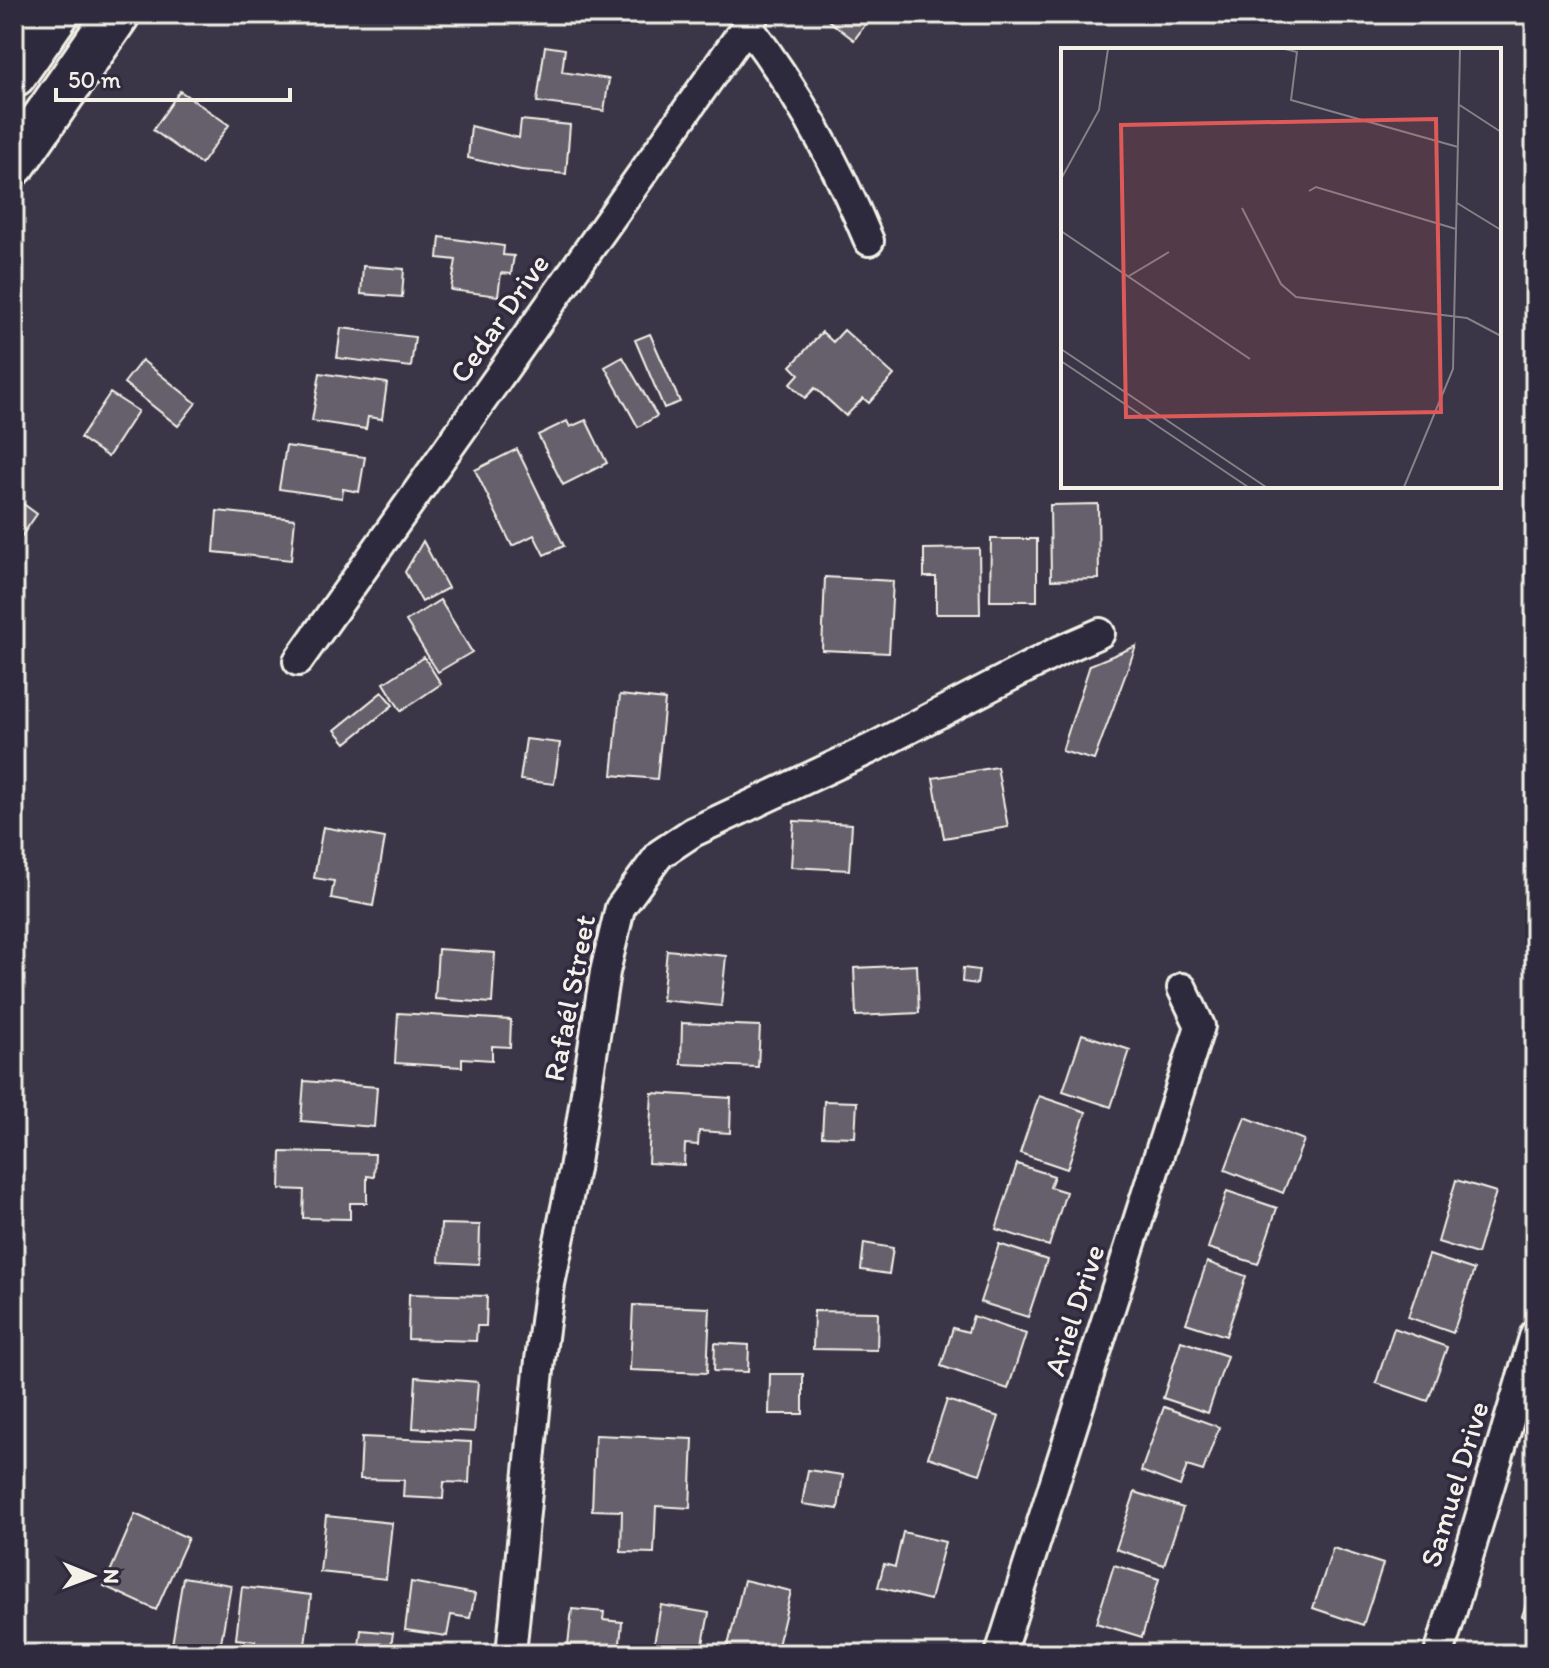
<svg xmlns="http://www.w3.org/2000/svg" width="1549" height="1668" font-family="Itim,sans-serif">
  <rect width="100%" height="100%" fill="#3b3647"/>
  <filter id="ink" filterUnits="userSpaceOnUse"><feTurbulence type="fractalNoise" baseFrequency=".0125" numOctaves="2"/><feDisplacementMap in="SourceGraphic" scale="16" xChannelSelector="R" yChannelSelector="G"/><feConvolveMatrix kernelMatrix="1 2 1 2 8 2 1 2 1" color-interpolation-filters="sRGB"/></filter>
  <g filter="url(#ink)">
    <!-- building -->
    <path fill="#65616c" stroke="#f4f1e8" stroke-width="2" d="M820,14H873L854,40Z
      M545,46L565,49L562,72L609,79L604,111L537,102Z
      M180,91L229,125L201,164L153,130Z
      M521,120L570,125L566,174L521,170L468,158L471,126L519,138Z
      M440,237L504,246L503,255L514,256L511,274L501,273L498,296L451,290L456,260L438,258Z
      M363,266L404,269L402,297L361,294Z
      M341,328L415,337L411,367L337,358Z
      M844,330L894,375L869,403L863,398L846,416L815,388L805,398L790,384L799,374L791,366L822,332L833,342Z
      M650,334L680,402L664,408L635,340Z
      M623,357L657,416L638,427L605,367Z
      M142,360L196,403L178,426L124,383Z
      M320,373L387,383L382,419L368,417L366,429L312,421Z
      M110,393L138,411L108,457L80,438Z
      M586,420L607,463L563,485L538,435L567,421L570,427Z
      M286,446L365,457L359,492L343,489L342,498L279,489Z
      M517,449L564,546L544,555L534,535L512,546L475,470Z
      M14,497L37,514L14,547Z
      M1098,504L1099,579L1051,580L1050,505Z
      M217,511L295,519L291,560L214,552Z
      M991,539H1037V601H990Z
      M423,541L448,588L422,602L405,572Z
      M979,548L980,614H936V577H924V549Z
      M825,577L893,581L889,653L822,650Z
      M440,600L472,652L438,672L406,621Z
      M1136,646L1094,760L1062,751L1090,665Z
      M424,657L441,684L401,711L384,683Z
      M382,692L393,705L346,743L335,730Z
      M620,695L665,700L657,779L612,775Z
      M526,739L560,743L554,784L520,780Z
      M997,767L1008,827L944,838L933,778Z
      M794,821L852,824L849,870L791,867Z
      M323,827L385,838L373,906L331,898L334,881L314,878Z
      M438,949L495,953L492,1003L435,999Z
      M667,950L726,956L721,1006L662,1000Z
      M917,965L919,1013L856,1016L854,968Z
      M963,968L979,970L977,984L962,982Z
      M398,1013L511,1020L510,1047L492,1046V1060L462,1058V1067L395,1063Z
      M682,1023L760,1026L758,1067L681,1064Z
      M1082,1034L1130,1050L1111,1107L1063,1091Z
      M304,1081L377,1087L374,1127L301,1121Z
      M652,1093L731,1098L730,1133L699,1131L698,1145L685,1144L684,1165L648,1163Z
      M1039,1096L1086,1112L1067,1169L1020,1153Z
      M824,1101L857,1102L855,1137L822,1136Z
      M1245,1117L1304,1140L1283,1193L1225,1170Z
      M281,1152L375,1154L374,1177L367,1176V1203H350V1219L303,1218L304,1190L280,1189Z
      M1017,1164L1054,1176L1050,1187L1066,1192L1049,1246L996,1229Z
      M1456,1180L1496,1192L1477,1254L1438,1242Z
      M1227,1191L1277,1208L1258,1264L1208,1248Z
      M441,1224L480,1225L479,1264L439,1262Z
      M864,1243L893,1248L889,1274L861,1270Z
      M999,1244L1047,1260L1028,1317L980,1302Z
      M1429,1255L1474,1270L1453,1333L1408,1317Z
      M1207,1262L1246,1276L1226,1336L1186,1323Z
      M409,1294L487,1296L486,1326H477L476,1341L408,1339Z
      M633,1305L710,1308L707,1373L630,1370Z
      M814,1311L878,1312L877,1350L813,1349Z
      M973,1316L1026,1334L1008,1389L941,1366L953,1328L968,1332Z
      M1394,1328L1447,1347L1428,1401L1376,1383Z
      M1181,1341L1227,1356L1208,1413L1163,1398Z
      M715,1343L749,1345L748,1372L714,1371Z
      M770,1374H803V1414H769Z
      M416,1377L478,1382L474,1432L413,1428Z
      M947,1400L999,1417L980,1474L928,1457Z
      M1164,1407L1219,1427L1203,1471L1187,1466L1180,1486L1141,1471Z
      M595,1435L693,1439L690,1508L656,1506L654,1553L621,1552L622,1511L592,1510Z
      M362,1437L471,1442L469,1483L444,1482L443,1499L403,1497L404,1480L360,1479Z
      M808,1470L843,1475L838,1509L802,1504Z
      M1135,1492L1183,1508L1164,1565L1116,1549Z
      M135,1514L188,1538L156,1610L104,1586Z
      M326,1516L392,1523L386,1579L320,1572Z
      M903,1532L945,1542L930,1600L878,1587L884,1564L895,1567Z
      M1333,1548L1383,1564L1363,1625L1313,1608Z
      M1114,1565L1159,1579L1142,1637L1096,1623Z
      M183,1577L231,1585L219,1654L171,1651Z
      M1535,1579V1621L1522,1616Z
      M744,1580L791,1591L776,1654H726Z
      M411,1582L475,1594L470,1618L451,1615L447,1636L405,1630Z
      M242,1587L311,1595L304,1654L253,1653L255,1641L236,1639Z
      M661,1605L709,1613L701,1654H652Z
      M572,1609L604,1612L603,1620L622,1622L619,1654H567Z
      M361,1630L393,1633L390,1654H358Z"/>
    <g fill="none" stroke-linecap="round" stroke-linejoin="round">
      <!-- street casing -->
      <g stroke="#f4f1e8" stroke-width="34">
        <path id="street" d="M747,25C798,92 837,164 869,241
          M298,661L755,14
          M511,1654L540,1360L550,1284L574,1169L605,972L620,908L660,854L693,832L872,748L1061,650L1100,633
          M1000,1654L1200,1026L1182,988
          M1439,1654L1535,1334"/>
      </g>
      <!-- primary casing -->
      <g stroke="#f4f1e8" stroke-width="50">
        <path id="primary" d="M14,74L56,14
          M14,163L117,14"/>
      </g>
      <!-- street -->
      <use href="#street" stroke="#2f2a3d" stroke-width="28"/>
      <!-- primary -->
      <use href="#primary" stroke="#2f2a3d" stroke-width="44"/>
    </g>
  </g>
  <g text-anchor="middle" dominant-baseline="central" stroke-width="7" stroke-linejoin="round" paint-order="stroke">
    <!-- street labels -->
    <g font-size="30" fill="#f4f1e8" stroke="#2f2a3d">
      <text transform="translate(499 318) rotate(-55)">Cedar Drive</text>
      <text transform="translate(569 998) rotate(-79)">Rafaél Street</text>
      <text transform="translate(1074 1310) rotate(-72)">Ariel Drive</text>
      <text transform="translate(1454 1484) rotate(-73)">Samuel Drive</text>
    </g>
  </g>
  <!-- overview -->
  <g transform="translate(1061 48)">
    <rect width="440" height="440" fill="#3b3647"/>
    <path fill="none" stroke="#858187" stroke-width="2" d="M224,1L236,4L230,52L397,99M397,56L440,84M0,131L38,62L47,1M248,143L255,139L395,181M396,155L440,182M181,160L220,236L235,249L406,270L440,288M0,183L189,311M68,228L108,204M0,301L205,439M0,313L187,439M343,439L392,321L399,1"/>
    <path fill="#de5a58" fill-opacity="0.15" stroke="#de5a58" stroke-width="4" d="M375,71L380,364L65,369L60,77Z"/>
    <rect width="440" height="440" fill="none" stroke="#f4f1e8" stroke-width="4"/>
  </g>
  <!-- margin -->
  <rect width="1549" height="1668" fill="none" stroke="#2f2a3d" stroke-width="48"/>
  <rect x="24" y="24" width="1501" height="1620" fill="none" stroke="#f4f1e8" stroke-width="3" filter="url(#ink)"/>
  <!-- north arrow -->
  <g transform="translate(92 1576) rotate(91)" stroke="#2f2a3d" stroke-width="6" paint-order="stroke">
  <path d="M0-6L14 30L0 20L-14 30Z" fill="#f4f1e8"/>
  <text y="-12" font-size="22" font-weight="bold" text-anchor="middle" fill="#f4f1e8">N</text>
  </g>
  <!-- scale -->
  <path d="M56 88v12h234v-12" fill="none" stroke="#f4f1e8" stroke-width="4"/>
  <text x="68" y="88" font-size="24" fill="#f4f1e8" stroke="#2f2a3d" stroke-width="6" paint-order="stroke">50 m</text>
</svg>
